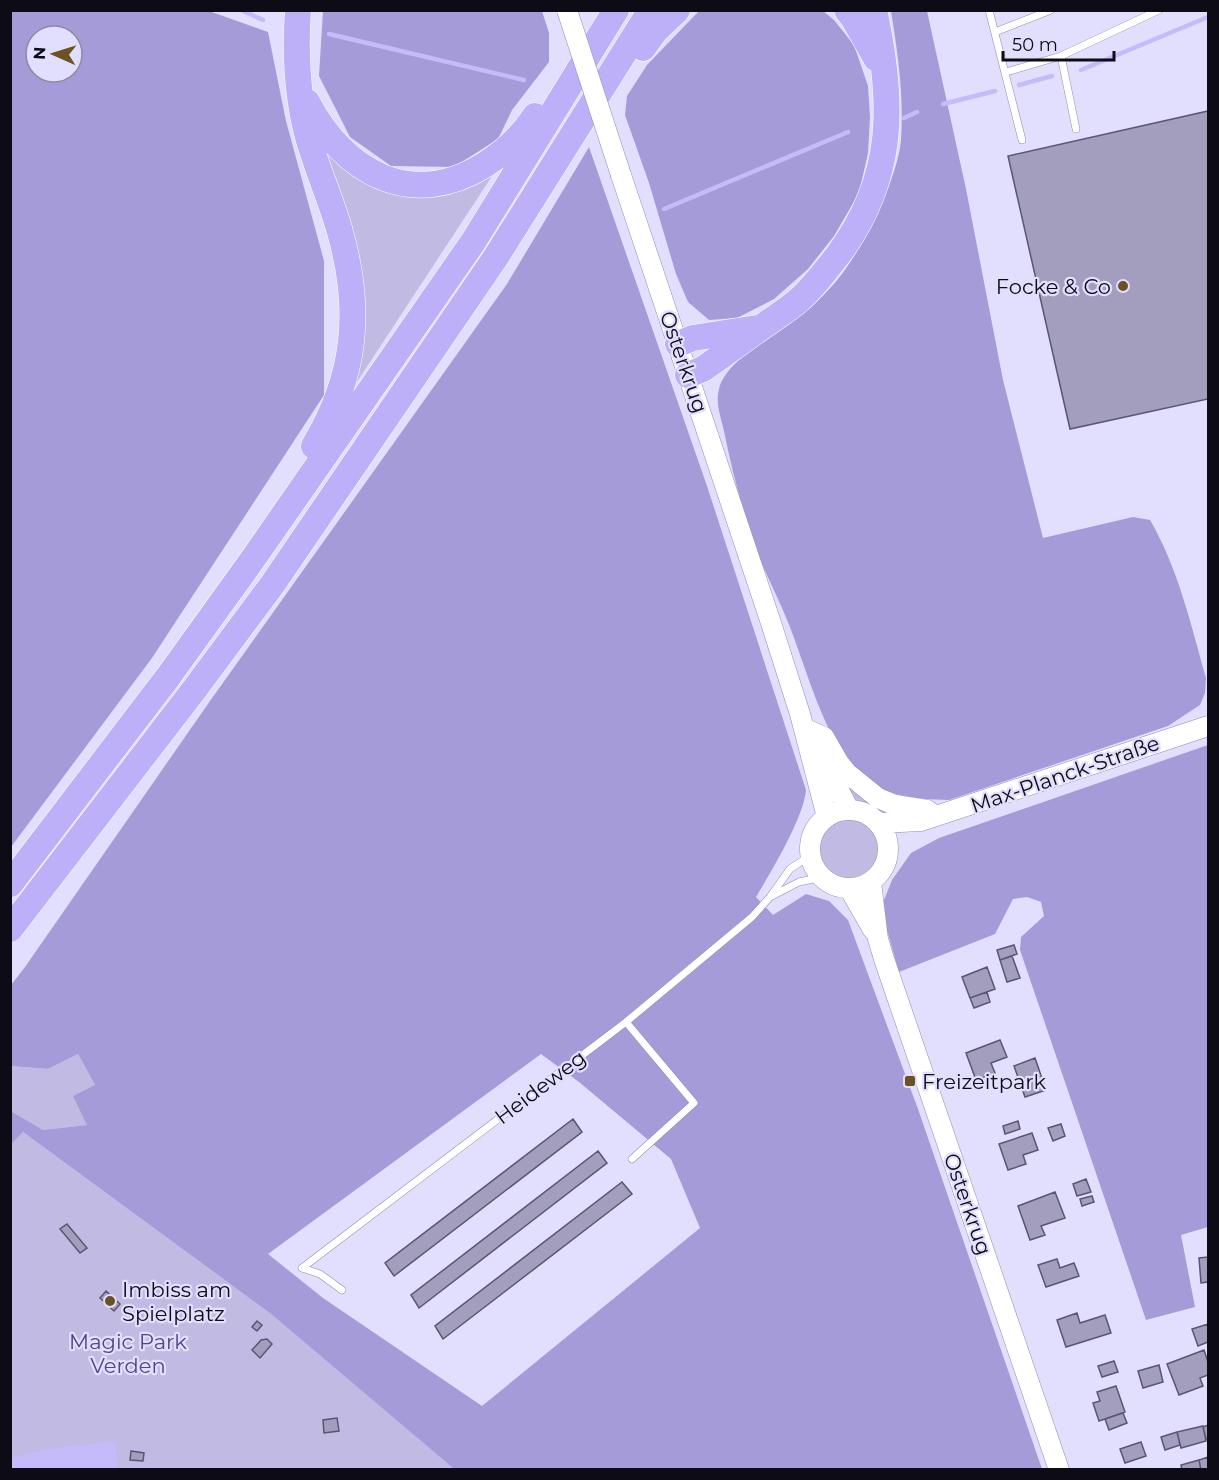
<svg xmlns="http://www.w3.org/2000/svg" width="1219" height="1480" font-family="Montserrat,sans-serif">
  <rect width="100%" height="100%" fill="#e2defe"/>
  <!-- green -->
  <path fill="#c1bbe3" d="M318,136L367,180L496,170L351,391L358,327Z
    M835,768L905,812L883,815L849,796Z
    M819 849a31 31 0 1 1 62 0a31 31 0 1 1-62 0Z
    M78,1054L95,1085L88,1125L43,1130L11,1111L10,1066L48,1069Z
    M23,1132L271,1314L454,1469H11L10,1144Z"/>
  <!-- forest -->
  <path fill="#a69bd9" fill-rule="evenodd" d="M11,10L209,11L268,32L286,121L324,261V395L152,658L11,847ZM36,36H72V72H36Z
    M323,11H542L549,33V62L512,110L498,139L454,167L391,166L350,137L319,76Z
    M699,11H823L834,20L854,45L868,86L870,117L868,153L859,193L834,236L808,269L774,299L737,318L709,320L688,302L676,274L649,183L625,115L627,96L647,65Z
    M891,11H927L966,189L1003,380L1043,538L1133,517L1150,520C1178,568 1191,625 1206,678L1205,693L1200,705L1168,726L949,800C913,799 882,797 856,770C850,763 842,755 838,747C817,709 805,667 790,627C780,601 767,577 757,552C743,513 732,471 724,431C721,417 715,403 719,389C726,360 774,336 796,319C810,308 827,293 838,279C862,250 898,178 901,140C904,96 898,54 891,11Z
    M589,147L707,486L806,790C804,817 771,872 756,897L773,915L806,894L829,901L848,920L918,1109L1042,1469H454L271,1314L23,1132L11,1144V1111L43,1130L87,1125L73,1096L95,1085L78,1054L48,1069L11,1066V985L25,967L210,701L507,284ZM541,1054L579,1082L671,1159L700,1228L482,1406L323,1298L268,1254Z
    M1208,745V1227L1181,1235L1195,1307L1146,1320L1020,950L1021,937L1044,916L1041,902L1027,897L1013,899L995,934L899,972L887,930L882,905L892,880L911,853L939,838Z"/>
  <!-- water -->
  <path fill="#c6bbfa" d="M110,1442L116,1444L117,1469H11V1458L49,1449Z"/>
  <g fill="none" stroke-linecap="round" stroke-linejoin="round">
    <!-- stream -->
    <path stroke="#c6bbfa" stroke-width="4.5" d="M241,10L263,20
      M329,34L524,80
      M1081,70L1208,17
      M1019,85L1052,76
      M943,104L995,91
      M904,118L917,112
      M664,209L848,132"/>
  </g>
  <!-- building -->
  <path fill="#a39ebd" stroke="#5a5571" stroke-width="1.5" d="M1208,111V399L1070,429L1008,156Z
    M1014,945L1017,954L1000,960L997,950Z
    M1012,956L1020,978L1007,982L1000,960Z
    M987,967L995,989L970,998L962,977Z
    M987,992L990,1002L974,1008L970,998Z
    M1000,1040L1007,1057L991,1063L995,1073L976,1080L966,1053Z
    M1035,1058L1046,1090L1025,1097L1014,1066Z
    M573,1119L582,1132L394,1276L385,1263Z
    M1018,1121L1020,1129L1005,1134L1003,1126Z
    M1061,1124L1065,1136L1053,1141L1048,1128Z
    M1032,1133L1038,1150L1023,1155L1026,1164L1008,1170L999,1144Z
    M598,1151L607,1163L419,1308L411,1295Z
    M1086,1179L1091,1192L1077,1196L1073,1184Z
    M622,1182L632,1194L443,1339L435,1326Z
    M1055,1192L1065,1218L1041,1226L1045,1235L1030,1240L1018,1206Z
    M1092,1196L1094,1202L1082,1206L1080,1199Z
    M67,1224L87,1248L80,1253L60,1229Z
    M1208,1257V1282L1201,1283L1199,1258Z
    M1057,1259L1060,1268L1074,1263L1079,1276L1046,1287L1038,1265Z
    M106,1291L120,1304L114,1311L100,1298Z
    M1077,1313L1080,1323L1105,1315L1111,1333L1066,1347L1057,1320Z
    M257,1321L262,1325L257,1331L252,1327Z
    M1208,1324V1342L1198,1346L1192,1329Z
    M267,1339L272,1344L260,1358L252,1350L261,1340Z
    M1204,1350L1208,1362V1375L1200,1378L1203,1386L1179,1395L1167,1364Z
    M1114,1361L1118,1372L1102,1377L1098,1366Z
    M1159,1365L1163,1382L1143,1388L1138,1371Z
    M1116,1386L1125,1412L1099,1421L1093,1403L1100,1401L1097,1392Z
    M1123,1413L1127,1423L1109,1430L1105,1419Z
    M337,1418L339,1431L324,1433L323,1420Z
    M1208,1425V1439H1206L1203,1427Z
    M1203,1426L1206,1441L1181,1448L1177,1432Z
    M1177,1432L1180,1445L1165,1450L1161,1437Z
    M1141,1442L1146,1456L1125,1463L1120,1449Z
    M131,1451L144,1453L143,1461L130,1460Z
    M1208,1457V1470H1201L1199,1460Z
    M1199,1460L1201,1470H1182L1181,1465Z"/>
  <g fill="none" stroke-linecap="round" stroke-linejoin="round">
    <!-- lane casing -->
    <g stroke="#918dab" stroke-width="8">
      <path id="lane" d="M989,10L1022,140
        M995,32L1051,10
        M1061,56L1076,129
        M1006,72L1061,56L1159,10
        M772,896L799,882L822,877
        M626,1022L694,1103L632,1159
        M302,1268L626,1022L752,917L770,897L790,869L811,855
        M302,1268L320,1274L342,1290"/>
    </g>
    <!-- secondary casing -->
    <g stroke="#918dab" stroke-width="21">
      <path id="secondary" d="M621,175L770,620L800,714L827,817
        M808,730L824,737L839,763L847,773L878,798L895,805L927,810L936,816
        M819,751L849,810
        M810 849a39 39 0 1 1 78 0a39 39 0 1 1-78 0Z
        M879,823L921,821L1208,726
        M871,882L878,939L884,959L1059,1470
        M849,888L873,930"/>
    </g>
    <!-- highway casing -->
    <g stroke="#fff" stroke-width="27">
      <path id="highway" d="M298,10C295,53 297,96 308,137C317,169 331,200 340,232C362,310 356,376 314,446
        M847,10L854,19L876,58
        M643,48L656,30L677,10
        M307,102C344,173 412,211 486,164C506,151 522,136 535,116
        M678,344L693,338L757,328
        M688,375L703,369C724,354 745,339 766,324C777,316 789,309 799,300C814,287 826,270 838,255C896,177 894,101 874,10
        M10,884L168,677L255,556L473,242L616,10
        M10,929L194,690L272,585L496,257L651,10"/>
    </g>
    <!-- lane -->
    <use href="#lane" stroke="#fff" stroke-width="7"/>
    <!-- secondary -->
    <use href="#secondary" stroke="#fff" stroke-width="20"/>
    <!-- highway -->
    <use href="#highway" stroke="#bdb0f8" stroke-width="26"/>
    <!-- secondary-bridge casing -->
    <g stroke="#918dab" stroke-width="21" stroke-linecap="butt">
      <path id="secondary-bridge" d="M567,10L621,175"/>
    </g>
    <!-- secondary-bridge -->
    <use href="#secondary-bridge" stroke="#fff" stroke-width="20"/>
  </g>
  <!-- markers -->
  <g fill="#6a5222" stroke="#e2defe" stroke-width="2">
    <circle cx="1123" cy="286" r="6"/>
    <rect x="904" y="1075" width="12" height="12" rx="3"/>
    <circle cx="110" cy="1301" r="6"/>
  </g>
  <g text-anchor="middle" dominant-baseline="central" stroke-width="4.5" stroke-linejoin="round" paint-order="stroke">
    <!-- poi labels -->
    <g font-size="21" fill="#0d0b15" stroke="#e2defe" text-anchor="start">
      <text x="1111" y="286" text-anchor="end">Focke &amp; Co</text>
      <text x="922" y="1081">Freizeitpark</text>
      <text x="122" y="1289">Imbiss am<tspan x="122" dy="24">Spielplatz</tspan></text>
    </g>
    <!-- street labels -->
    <g font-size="21" fill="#0d0b15" stroke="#e2defe">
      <text transform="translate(684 362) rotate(71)">Osterkrug</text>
      <text transform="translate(1065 774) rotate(-19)">Max-Planck-Straße</text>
      <text transform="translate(540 1087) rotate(-37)">Heideweg</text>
      <text transform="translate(968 1204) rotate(71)">Osterkrug</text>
    </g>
    <!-- park labels -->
    <g font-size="21" fill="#55428d" stroke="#e2defe">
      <text x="128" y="1341">Magic Park<tspan x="128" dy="24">Verden</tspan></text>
    </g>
  </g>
  <!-- border -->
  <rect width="1219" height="1480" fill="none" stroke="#0d0b15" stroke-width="24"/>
  <!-- north arrow -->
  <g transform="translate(54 54) rotate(273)"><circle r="28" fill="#e2defe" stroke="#8d8aa1" stroke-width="1.5"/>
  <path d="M0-4.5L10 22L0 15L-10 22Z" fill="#6a5222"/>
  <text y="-9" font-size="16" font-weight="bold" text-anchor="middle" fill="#0d0b15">N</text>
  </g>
  <!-- scale -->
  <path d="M1003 51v9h111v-9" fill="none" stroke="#0d0b15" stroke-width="3"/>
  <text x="1012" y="51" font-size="18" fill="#0d0b15" stroke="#e2defe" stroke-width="4.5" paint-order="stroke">50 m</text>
</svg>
